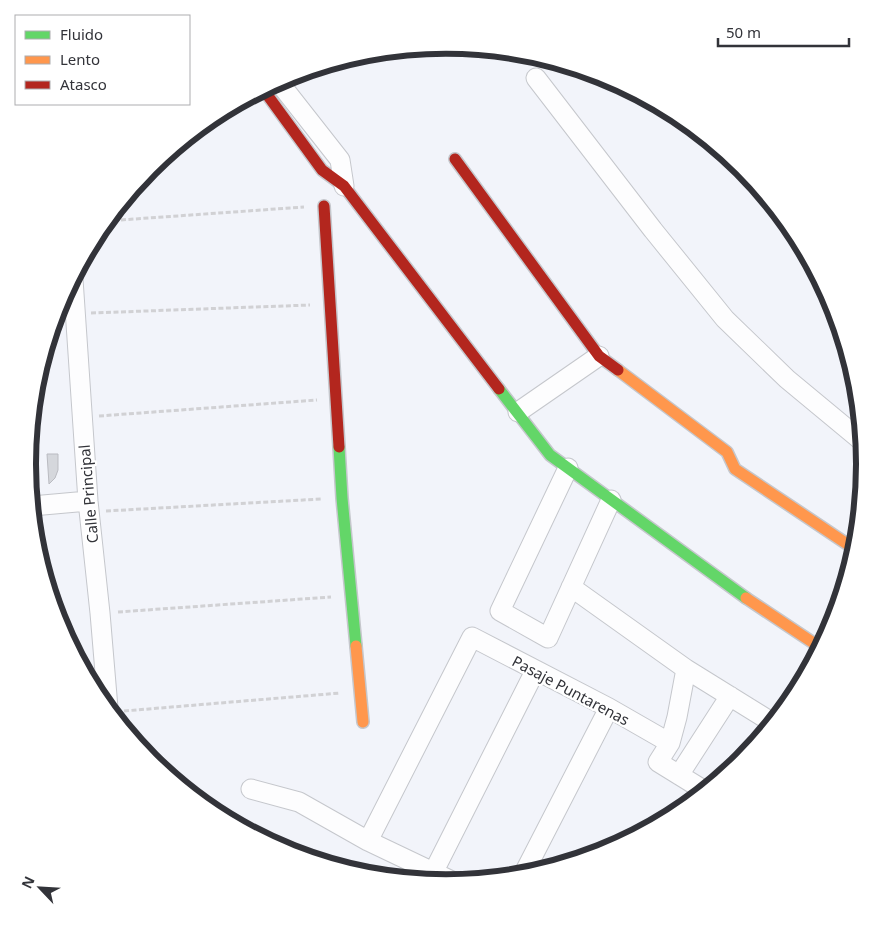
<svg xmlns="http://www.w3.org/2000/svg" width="893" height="928" font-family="'Noto Sans',sans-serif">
  <rect width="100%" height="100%" fill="#f2f4fa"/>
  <!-- building -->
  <path fill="#d5d7dc" stroke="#babbc1" d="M47,454H58V470L55,478L49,484Z"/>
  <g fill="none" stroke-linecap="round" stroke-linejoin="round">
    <!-- street casing -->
    <g stroke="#c5c7cc" stroke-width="21">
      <path id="street" d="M536,78L653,230L725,319L787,379L863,442
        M278,81L340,160L344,186
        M73,279L88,501L100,613L108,708
        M518,412L599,356
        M568,468L500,611L548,638L611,500
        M32,506L88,501
        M571,587L686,669L677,717L670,743L658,762L705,791
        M686,669L773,723
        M679,775L730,696
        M251,789L299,802L368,841L454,882
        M368,841L472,637L609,708L670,743
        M434,871L535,671
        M523,875L609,708"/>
    </g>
    <!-- fast casing -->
    <g stroke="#c5c7cc" stroke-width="14">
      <path id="fast" d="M499,389L550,455L746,598
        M339,447L342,498L356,646"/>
    </g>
    <!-- slow casing -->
    <g stroke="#c5c7cc" stroke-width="14">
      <path id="slow" d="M618,370L727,452L735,469L856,550
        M746,598L821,648
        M356,646L363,722"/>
    </g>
    <!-- jam casing -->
    <g stroke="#c5c7cc" stroke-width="14">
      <path id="jam" d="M263,89L322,170L344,186L499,389
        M455,159L599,356L618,370
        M324,206L339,447"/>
    </g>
    <!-- path -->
    <path stroke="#d1d1d4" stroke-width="3" stroke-dasharray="5 2.5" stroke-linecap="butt" d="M106,221L304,207
      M91,313L310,305
      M99,416L317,400
      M106,511L321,499
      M118,612L331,597
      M124,711L340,693"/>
    <!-- street -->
    <use href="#street" stroke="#fdfdfe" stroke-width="19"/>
    <!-- fast -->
    <use href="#fast" stroke="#63d668" stroke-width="11"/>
    <!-- slow -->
    <use href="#slow" stroke="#ff974d" stroke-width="11"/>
    <!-- jam -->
    <use href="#jam" stroke="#b3261e" stroke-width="11"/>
  </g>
  <g text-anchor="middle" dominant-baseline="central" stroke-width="4.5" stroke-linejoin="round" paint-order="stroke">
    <!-- street labels -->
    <g font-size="15" fill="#323339" stroke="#fff">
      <text transform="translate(88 494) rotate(-95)">Calle Principal</text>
      <text transform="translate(571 690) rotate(28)">Pasaje Puntarenas</text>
    </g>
  </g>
  <!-- crop -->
  <path d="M0 0H893V928H0ZM36 464a410 410 0 1 1 820 0a410 410 0 1 1-820 0Z" fill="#fff" fill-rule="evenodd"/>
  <path fill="none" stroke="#323339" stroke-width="6" d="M36 464a410 410 0 1 1 820 0a410 410 0 1 1-820 0Z"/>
  <!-- legend -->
  <rect x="15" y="15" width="175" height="90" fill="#ffffff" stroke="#adadb0"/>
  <rect x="25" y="31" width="25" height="8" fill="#63d668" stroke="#adadb0"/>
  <text x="60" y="40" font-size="15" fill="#323339">Fluido</text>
  <rect x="25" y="56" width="25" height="8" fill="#ff974d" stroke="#adadb0"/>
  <text x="60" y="65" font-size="15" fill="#323339">Lento</text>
  <rect x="25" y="81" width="25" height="8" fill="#b3261e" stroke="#adadb0"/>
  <text x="60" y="90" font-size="15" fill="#323339">Atasco</text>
  <!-- north arrow -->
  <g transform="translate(40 888) rotate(295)" stroke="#ffffff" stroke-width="4" paint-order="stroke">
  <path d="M0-4L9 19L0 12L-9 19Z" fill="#323339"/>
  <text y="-8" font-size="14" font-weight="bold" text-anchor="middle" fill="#323339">N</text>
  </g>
  <!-- scale -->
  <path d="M718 38v8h131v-8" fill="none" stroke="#323339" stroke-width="2.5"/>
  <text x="726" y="38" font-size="15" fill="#323339" stroke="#ffffff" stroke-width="4" paint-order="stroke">50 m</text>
</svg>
